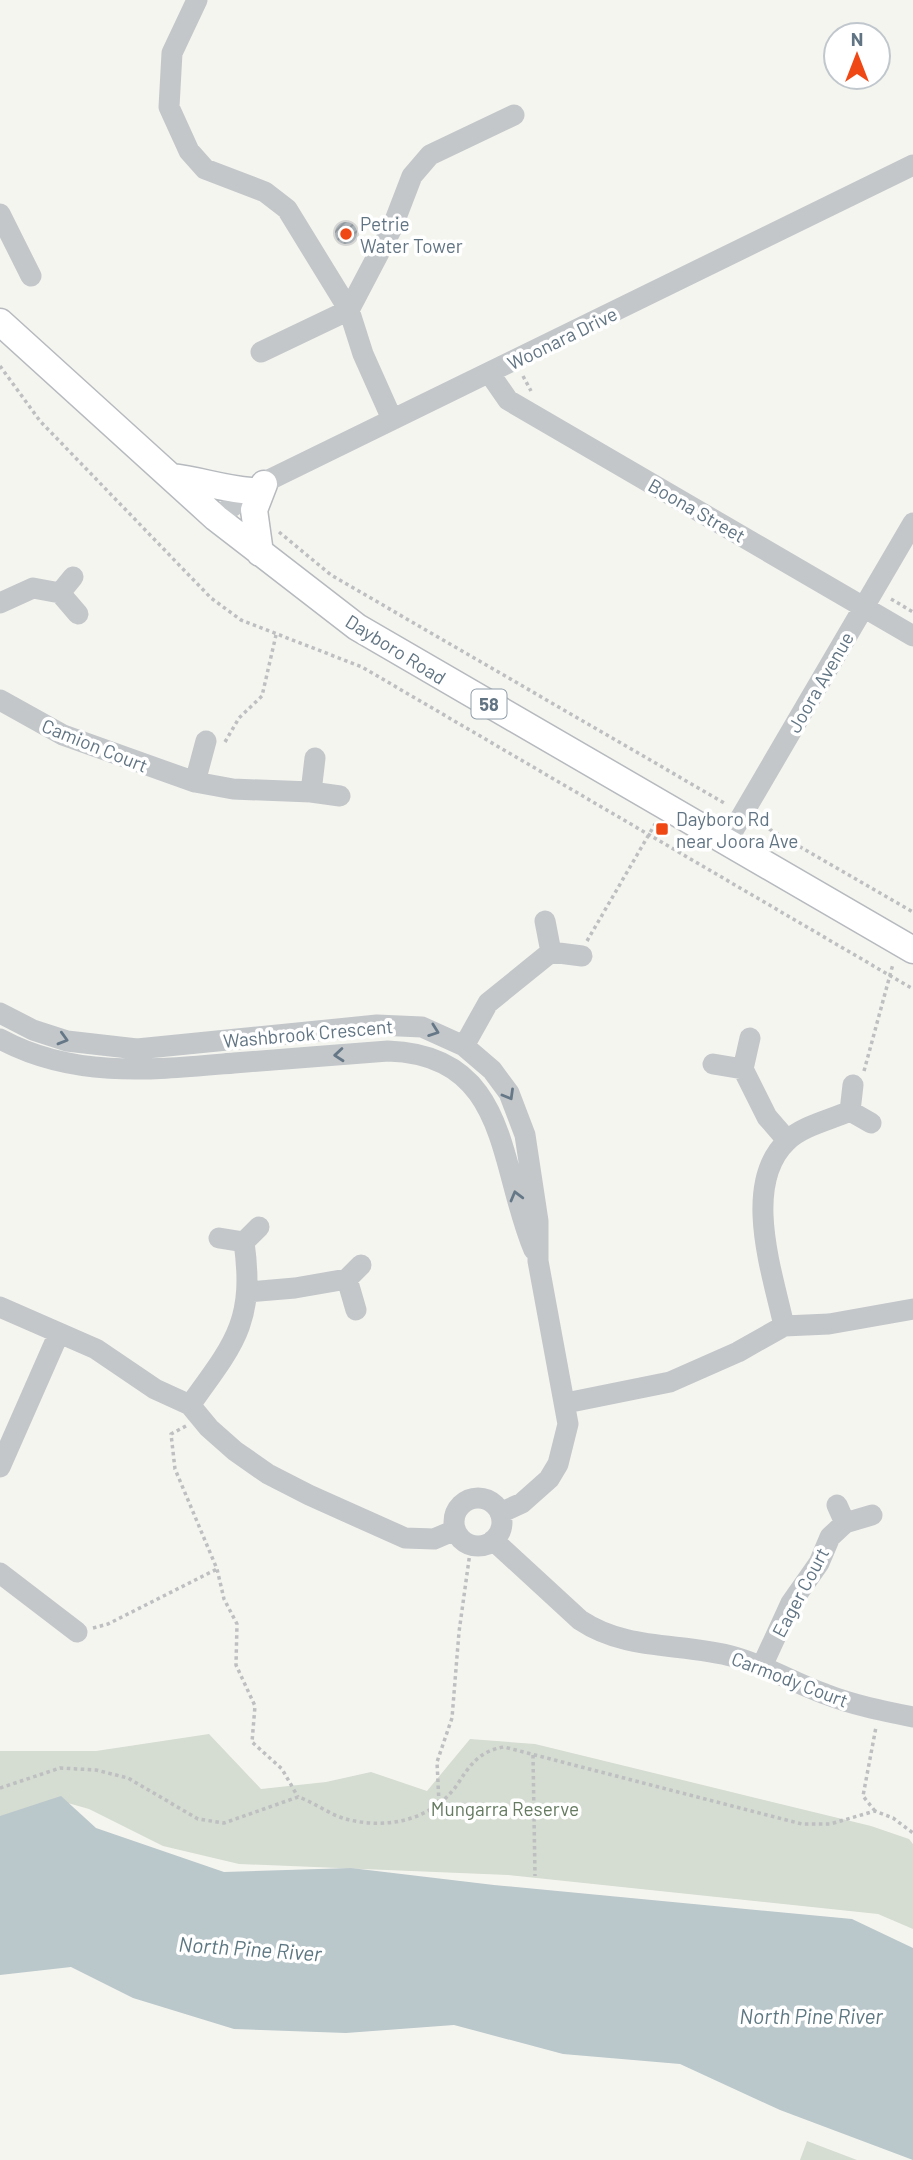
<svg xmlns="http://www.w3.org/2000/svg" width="913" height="2160" font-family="Barlow,sans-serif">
  <defs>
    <pattern id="building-hatch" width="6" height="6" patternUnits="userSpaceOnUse" patternTransform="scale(1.75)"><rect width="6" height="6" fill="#aab2b7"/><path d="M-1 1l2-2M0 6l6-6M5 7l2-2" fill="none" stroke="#8e959a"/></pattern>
  </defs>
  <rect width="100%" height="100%" fill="#f5f5f0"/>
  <!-- park -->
  <path fill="#d5dcd1" d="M209,1734L261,1789L326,1782L371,1772L427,1791L470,1739L535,1744L871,1826L909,1839L913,1844V1929L878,1914L508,1875L239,1864L163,1846L89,1809L57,1800L0,1821V1751H96Z
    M807,2141L857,2160H800Z"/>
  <!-- water -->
  <path fill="#bac7cb" d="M61,1796L96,1828L224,1872L351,1868L494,1885L852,1919L913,1948V2160L780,2110L680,2064L563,2054L454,2025L346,2033L234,2029L133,1998L71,1967L0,1975V1816Z"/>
  <!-- building -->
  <path fill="url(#building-hatch)" stroke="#d5d5d3" stroke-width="2" d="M334 233a12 12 0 1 1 24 0a12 12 0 1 1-24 0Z"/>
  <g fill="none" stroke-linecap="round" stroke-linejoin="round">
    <!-- major casing -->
    <g stroke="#b6babe" stroke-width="29">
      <path id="major" d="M0,322L216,518L357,627L913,950
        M171,477C199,480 223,489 251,491
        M260,553L254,510L264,484"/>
    </g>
    <!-- path -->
    <path stroke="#bdbfc1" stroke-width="3.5" stroke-dasharray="3.5 3.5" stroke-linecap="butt" d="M0,366L40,421L211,598L241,620L362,667L913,989
      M523,376L531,391
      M279,532L331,575L726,804
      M891,599L913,612
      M225,742L239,718L262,696L276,635
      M757,822L913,912
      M587,941L655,824
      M864,1071L893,964
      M186,1426L171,1434L175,1469L217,1569L224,1599L237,1624L236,1665L255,1706L252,1742L282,1769L298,1797
      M93,1628L108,1624L217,1569
      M533,1755L535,1876
      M0,1788L60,1768L96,1770L128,1778L198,1819L224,1823L298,1797C314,1802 330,1815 346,1819C387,1830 432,1820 457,1785C470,1765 479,1751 504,1747L802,1824H830L875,1811L893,1818L913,1833
      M439,1803L437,1762L452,1718L459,1632L471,1545
      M875,1811L863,1796L876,1727"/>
    <!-- minor -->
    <path stroke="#c3c7ca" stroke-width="21" d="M197,0L172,53L169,107L189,151L205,169L265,192L287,209L349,310L363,354L392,419
      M0,214L31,276
      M261,352L349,310L392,228L412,176L430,155L514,115
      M490,374L508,400L913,636
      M216,518L271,479L913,165
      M73,577L60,593L78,614
      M0,603L33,588L60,593
      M0,700L63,735L195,782L233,789L311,792
      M315,758L311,792L340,796
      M195,782L206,741
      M727,841L913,523
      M545,921L551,952L582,956
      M0,1013L33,1030L67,1041L137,1049L377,1025L422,1027L464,1046L492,1070L509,1093L525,1135L538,1221V1261L568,1424L558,1464L549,1479L522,1503L500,1513
      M0,1039C74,1079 153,1070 234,1063C285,1059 337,1055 388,1051C510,1055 498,1165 534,1250
      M464,1046L488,1003L551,952
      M713,1064L743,1069L750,1038
      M743,1069L767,1117L787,1140
      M853,1085L850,1111L871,1123
      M219,1238L244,1242L259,1227
      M247,1292L295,1288L347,1279
      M0,1307L96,1349L155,1389L190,1405L209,1428L235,1451L268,1474L309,1495L405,1538L434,1539L455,1530
      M356,1310L347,1279L361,1265
      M784,1326C773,1274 741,1185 787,1141C802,1126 830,1120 850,1111
      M566,1403L670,1382L738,1352L784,1326L829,1324L913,1309
      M190,1405C235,1343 255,1321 244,1242
      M0,1467L59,1333
      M454 1522a24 24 0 1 1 48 0a24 24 0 1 1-48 0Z
      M837,1505L845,1523L872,1515
      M493,1540L580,1620C628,1652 682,1642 735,1657C767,1666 794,1683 825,1694C853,1705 883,1711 913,1717
      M0,1573L77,1632
      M762,1666L791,1603L819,1563L830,1537L845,1523"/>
    <!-- major -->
    <use href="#major" stroke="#fff" stroke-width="26"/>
  </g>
  <!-- one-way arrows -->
  <defs><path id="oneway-chevron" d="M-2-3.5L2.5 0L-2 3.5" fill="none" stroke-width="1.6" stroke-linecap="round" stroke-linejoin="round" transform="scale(1.75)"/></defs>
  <g stroke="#667887">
    <use href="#oneway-chevron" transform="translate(434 1031) rotate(20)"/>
    <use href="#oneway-chevron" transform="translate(63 1039) rotate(16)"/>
    <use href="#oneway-chevron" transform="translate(339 1055) rotate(175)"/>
    <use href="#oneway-chevron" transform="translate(509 1095) rotate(60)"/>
    <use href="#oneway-chevron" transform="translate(516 1196) rotate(-105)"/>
  </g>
  <!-- markers -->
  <g fill="#ef4815" stroke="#fff" stroke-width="2.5">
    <circle cx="346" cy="234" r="7"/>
    <rect x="655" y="822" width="14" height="14" rx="3.5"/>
  </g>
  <g text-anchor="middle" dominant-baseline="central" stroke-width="7" stroke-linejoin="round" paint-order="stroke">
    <!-- shield labels -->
    <rect fill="#fff" stroke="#909ea8" stroke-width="2" x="471.5" y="689.5" width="35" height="29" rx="5"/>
    <g font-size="18" font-weight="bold" fill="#617483">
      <text x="489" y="704">58</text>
    </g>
    <!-- poi labels -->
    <g font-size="19" fill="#617483" stroke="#fff" text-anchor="start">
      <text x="360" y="223">Petrie<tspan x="360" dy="22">Water Tower</tspan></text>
      <text x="676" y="818">Dayboro Rd<tspan x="676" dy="22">near Joora Ave</tspan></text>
    </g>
    <!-- street labels -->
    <g font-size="19" fill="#617483" stroke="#fff">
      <text transform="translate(562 338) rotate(-26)">Woonara Drive</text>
      <text transform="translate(697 510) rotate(30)">Boona Street</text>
      <text transform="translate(396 649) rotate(32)">Dayboro Road</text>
      <text transform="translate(820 682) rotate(-60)">Joora Avenue</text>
      <text transform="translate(95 745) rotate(22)">Camion Court</text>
      <text transform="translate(308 1033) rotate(-5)">Washbrook Crescent</text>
      <text transform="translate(800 1592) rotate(-62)">Eager Court</text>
      <text transform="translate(790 1679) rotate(21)">Carmody Court</text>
    </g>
    <!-- park labels -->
    <g font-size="19" fill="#657a60" stroke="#fff">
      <text x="505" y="1808">Mungarra Reserve</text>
    </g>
    <!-- water labels -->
    <g font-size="21" font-style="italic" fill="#5c7781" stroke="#fff">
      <text transform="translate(250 1948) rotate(4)">North Pine River</text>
      <text x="811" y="2015">North Pine River</text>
    </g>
  </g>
  <!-- north arrow -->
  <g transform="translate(857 56)"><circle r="33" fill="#ffffff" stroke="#c0c7cd" stroke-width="2"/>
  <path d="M0-5L12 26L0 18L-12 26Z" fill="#ef4815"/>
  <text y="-10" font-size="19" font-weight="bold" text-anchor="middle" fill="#617483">N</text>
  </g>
</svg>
